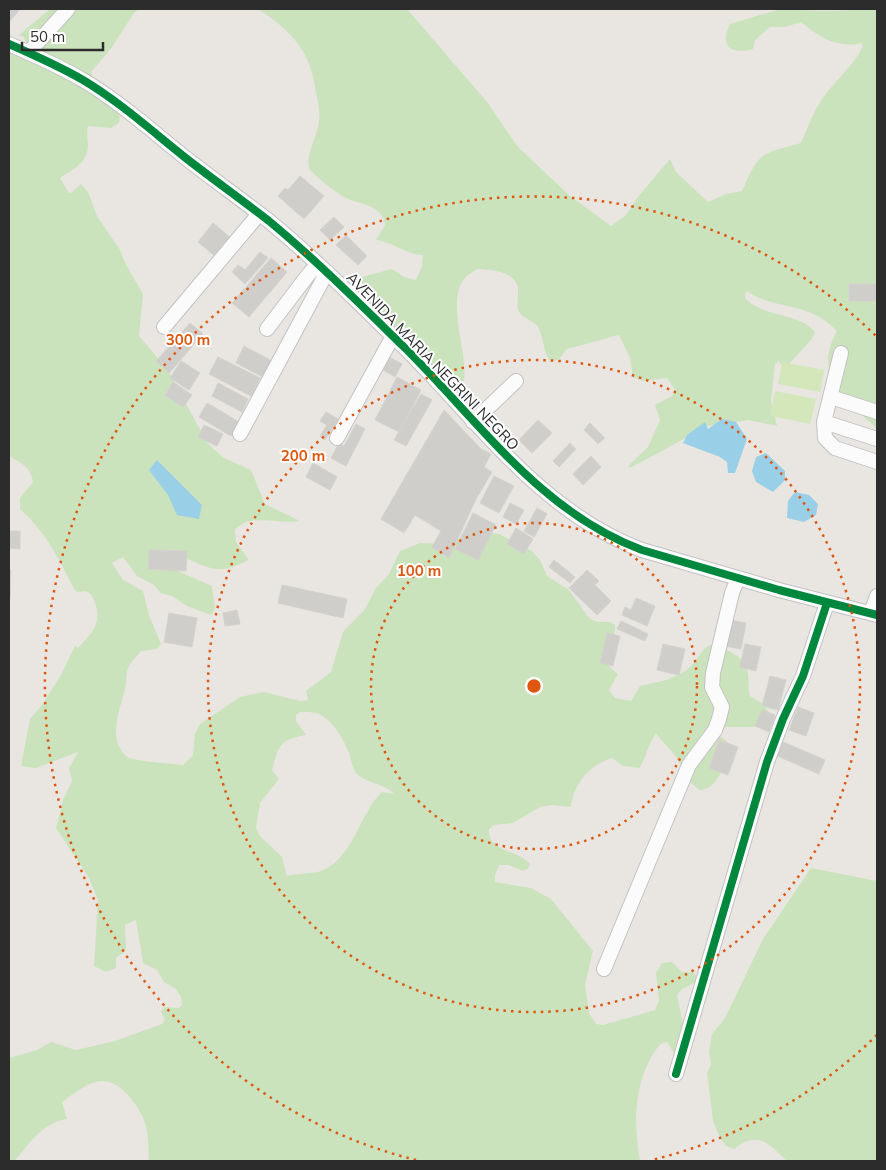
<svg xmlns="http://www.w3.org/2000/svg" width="886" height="1170" font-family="Mulish,sans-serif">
  <rect width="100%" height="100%" fill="#e9e6e2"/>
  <!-- green -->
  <path fill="#cae3bd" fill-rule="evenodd" d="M50,9H139L134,13L110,50L91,72C97,92 124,100 119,123L111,128L88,126C86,133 88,138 88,146C87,164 73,169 60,178L69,193L72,192L81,184L88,192L97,216L120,250L125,263L143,294L139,336L167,369L208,444L224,458L251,470L265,504L300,521C279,525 250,512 235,530L236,542L249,560C217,576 212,569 180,556L171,568L212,586L215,609L211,615L187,606L172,596L161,593L154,585L137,576L123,557L112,563L123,580L143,591L149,615L161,644L157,649L141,651C137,656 131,661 129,666C125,673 127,682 125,689C120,710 107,737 126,756C133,762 170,763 183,765L193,755L195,734L200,724L240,697L264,692L300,701L308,700L306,691L331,672L343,632L365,609L376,588L389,574L400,551L420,543L446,544L477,532L499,534L532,551L540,560L547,576L569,590L589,618L598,622H610L615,625C616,638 607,648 606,664L618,674L609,690L615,698L631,701L640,686C657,682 679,679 691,666C700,657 701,648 713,644C727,650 745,656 748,673C749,681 748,687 750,696L763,704L769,712L767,720L759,727H720V736L731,745L733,750C725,763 717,790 700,790L691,783L674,754L656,734C647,745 647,757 639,768L623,766L612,758C589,765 574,783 571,807L552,805L540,807L513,823L494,825L489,829C487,852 519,850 530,864L528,869L523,871L508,865H499L495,875V882L531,888L551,899L593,951L585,985L589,1013L596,1024L603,1025L655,1010L659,1000L656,973L662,963L672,962L682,972H692L699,977L698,981L682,989L677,995L683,1024L680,1048L674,1053L667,1042C659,1042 657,1049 653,1054C633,1088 634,1124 640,1161H149C148,1149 149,1135 145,1123C140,1107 121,1081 103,1081C88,1081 74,1094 62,1102L67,1119C43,1122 29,1144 15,1161H9V1058L37,1050L51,1042L76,1050L115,1041L162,1024L165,1020L161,1012L164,1007L178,1008L182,1005L181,997L176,989L164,982L157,970L143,963L136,920L125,925L126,950L116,958V968L106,972L94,966L98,900L89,878L56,828L63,800L72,781L69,768L78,752L36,768L21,766L30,719L42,705L61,675L75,646L78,648C91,634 103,623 95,603C93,598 92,594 86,591L78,592L74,589C58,557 47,534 20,509V498L33,482C31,467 21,463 9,456V49L23,48L26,43L24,37L19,35ZM300,712C305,712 312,712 316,713C333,719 344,740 350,755C351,760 353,770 356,773C366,784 385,783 394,794L382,792C360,812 352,863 318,872C308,874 297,873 287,876L282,857L260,836L256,828L260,803L279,779L272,770C279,745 279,740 306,735L296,721V715Z
    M258,9H407L487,102L518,147L569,195L611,226L626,215L637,198L670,159L676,172L708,202L726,194L742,191C760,151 759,155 801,143C808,127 814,110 824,96C837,79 854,65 863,46L861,43C838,49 819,37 801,22L785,27H770L755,40L753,49C731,55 719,47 730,24L780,9L824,11L877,9V429C847,399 811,378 837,331C809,301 777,311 746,291L745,298C760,314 783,313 802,322C807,324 811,328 815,332L812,339L787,366L783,368L779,361L775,364L771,401L777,426L749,420L708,426L630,468L628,466L648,447L660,420L655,405L672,396L675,390L667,378L643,381L633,377L630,358L619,335L567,349L559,359L551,362C543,352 544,340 539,329C536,321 523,319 519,312C516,307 518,299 518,293C520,271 492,270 477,269C473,272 467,275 464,279C446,304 468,351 464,381L458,383L440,371L400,331L376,317L361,289L362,277L392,269L404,277L416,280L422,266L423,255C406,255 394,242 376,240L385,225C383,204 359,205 344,197C334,191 319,179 311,171C302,161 319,133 319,120C320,111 318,102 316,93C311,52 293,32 258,9Z
    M811,868L877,881V1161H787C768,1143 758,1130 734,1149L726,1146L719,1136L713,1121L707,1073L711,1064L709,1052L712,1034L725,1018L763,939Z"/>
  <!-- pitch -->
  <path fill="#d4e7ba" d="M782,362L824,370L820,392L778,384Z
    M775,391L816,399L810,424L770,416Z"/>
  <!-- water -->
  <path fill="#99cfe7" d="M722,419L736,422L747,439L735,473H728L727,462L720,457L683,443L687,435L705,422L708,429Z
    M766,453L785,471V480L773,492L756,482L752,471L756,457Z
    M157,460L202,505L199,519L177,515L168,495L149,470Z
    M795,492L809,495L818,504L816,515L804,522L787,518L788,501Z"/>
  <!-- building -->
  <path fill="#d0cecb" stroke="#d4d2ce" d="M9,9H20L10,21L9,20Z
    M300,176L324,196L304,219L278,196L285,188L288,190Z
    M334,217L344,227L330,240L320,230Z
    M213,223L232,239L217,258L198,242Z
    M346,235L367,256L358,265L336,245Z
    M260,252L268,258L245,284L232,272L238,265L245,270Z
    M271,258L287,272L249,317L232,303Z
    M849,284H877V301H849Z
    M190,323L203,334L169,373L156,361Z
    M244,346L272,361L263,377L236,363Z
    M387,356L402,364L395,377L380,368Z
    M218,357L260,378L251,396L209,374Z
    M181,361L200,373L189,390L170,378Z
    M397,377L421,390L399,432L375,420Z
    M173,382L192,395L183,407L165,395Z
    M218,383L248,399L242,412L212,396Z
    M421,394L432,400L406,446L394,440Z
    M207,403L239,422L231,436L199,417Z
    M444,410L481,449L491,454L484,467L492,472L476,499L449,558L432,547L441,531L415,515L404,533L381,519Z
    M326,412L338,419L325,440L320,436L327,425L320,421Z
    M538,420L552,433L532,453L519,440Z
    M590,423L605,438L598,444L584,430Z
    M356,424L365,429L346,466L331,458L339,443L344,446Z
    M204,425L223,434L217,446L198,437Z
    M570,443L576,449L559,467L553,461Z
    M591,456L601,467L583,485L573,474Z
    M313,463L337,477L330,490L306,477Z
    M494,476L514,486L499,513L480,503Z
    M510,503L524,510L516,524L503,517Z
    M537,508L547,514L534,537L524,531Z
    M473,513L496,525L478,560L455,549Z
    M516,528L533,539L524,554L507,544Z
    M9,531H20V549L9,548Z
    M149,550L187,551L186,571L148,569Z
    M554,560L575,577L570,583L549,567Z
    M9,570H11L10,598H9Z
    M587,570L599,581L595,585L611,601L597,615L569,588Z
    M282,585L347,599L343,618L278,603Z
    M636,598L655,606L647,626L622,615L625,607L631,610Z
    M237,610L240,624L225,626L223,613Z
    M169,613L197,618L192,647L164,642Z
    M730,620L746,623L741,649L725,646Z
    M621,621L648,634L645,641L617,629Z
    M607,633L620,636L613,666L600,663Z
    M663,644L685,649L679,675L657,670Z
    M745,644L761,647L756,671L740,667Z
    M770,676L786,680L778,710L762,706Z
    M798,707L814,713L806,736L789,730Z
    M762,710L775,715L769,732L755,726Z
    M719,740L738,747L728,775L709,768Z
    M781,741L825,760L819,774L775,755Z"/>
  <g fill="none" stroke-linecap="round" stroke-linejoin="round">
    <!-- minor casing -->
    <g stroke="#c3c2c2" stroke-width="16">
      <path id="minor" d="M9,44C34,55 59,66 83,80C120,102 153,132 187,159C214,180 242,200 269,221C316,260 360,304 404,347C478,420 540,512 642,550L779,590L877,615
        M28,53L68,9
        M164,327L259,214
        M267,329L308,275L318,264
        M841,353L824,422L825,438L835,448L877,462
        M831,397L877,412
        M473,422L516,381
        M824,422L877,439
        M240,434L327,272
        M337,438L393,336
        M871,613L877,596
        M604,969L689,765L715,730L719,719L722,707L712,687L713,673L732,593L738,578
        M676,1074L767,762L783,719L803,676L827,603"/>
    </g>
    <!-- minor -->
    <use href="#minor" stroke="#fcfbfb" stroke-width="14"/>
    <!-- cycleway casing -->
    <g stroke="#fff" stroke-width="11">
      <path id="cycleway" d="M9,44C34,55 59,66 83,80C120,102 153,132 187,159C214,180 242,200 269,221C316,260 360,304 404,347C478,420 540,512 642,550L779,590L877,615
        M676,1074L767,762L783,719L803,676L827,603"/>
    </g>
    <!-- cycleway -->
    <use href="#cycleway" stroke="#00873e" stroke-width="8"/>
  </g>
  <!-- distance rings -->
  <g fill="none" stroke="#df570e" stroke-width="2.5" stroke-dasharray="2.5 5">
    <circle cx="534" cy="686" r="163"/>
    <circle cx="534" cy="686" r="326"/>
    <path d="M877 1035A489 489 0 0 1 652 1160M416 1160A489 489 0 1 1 877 337"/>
  </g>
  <g text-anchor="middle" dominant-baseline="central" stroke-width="4" stroke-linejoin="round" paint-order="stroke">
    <!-- street labels -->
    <g font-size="15" fill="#2c2c2c" stroke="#fff">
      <text transform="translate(433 361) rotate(46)">AVENIDA MARIA NEGRINI NEGRO</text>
    </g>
  </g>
  <circle cx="534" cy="686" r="8" fill="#df570e" stroke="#fff" stroke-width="2.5"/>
  <g font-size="15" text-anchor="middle" font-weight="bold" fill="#df570e" stroke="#fff" stroke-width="4" stroke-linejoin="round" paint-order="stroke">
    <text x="188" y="345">300 m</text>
    <text x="303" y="461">200 m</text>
    <text x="419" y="576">100 m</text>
  </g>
  <!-- border -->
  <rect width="886" height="1170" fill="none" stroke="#2c2c2c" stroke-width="20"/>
  <!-- scale -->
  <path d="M22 42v8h81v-8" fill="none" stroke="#2c2c2c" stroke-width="2.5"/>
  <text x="30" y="42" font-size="15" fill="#2c2c2c" stroke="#ffffff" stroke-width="4" paint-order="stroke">50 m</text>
</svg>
